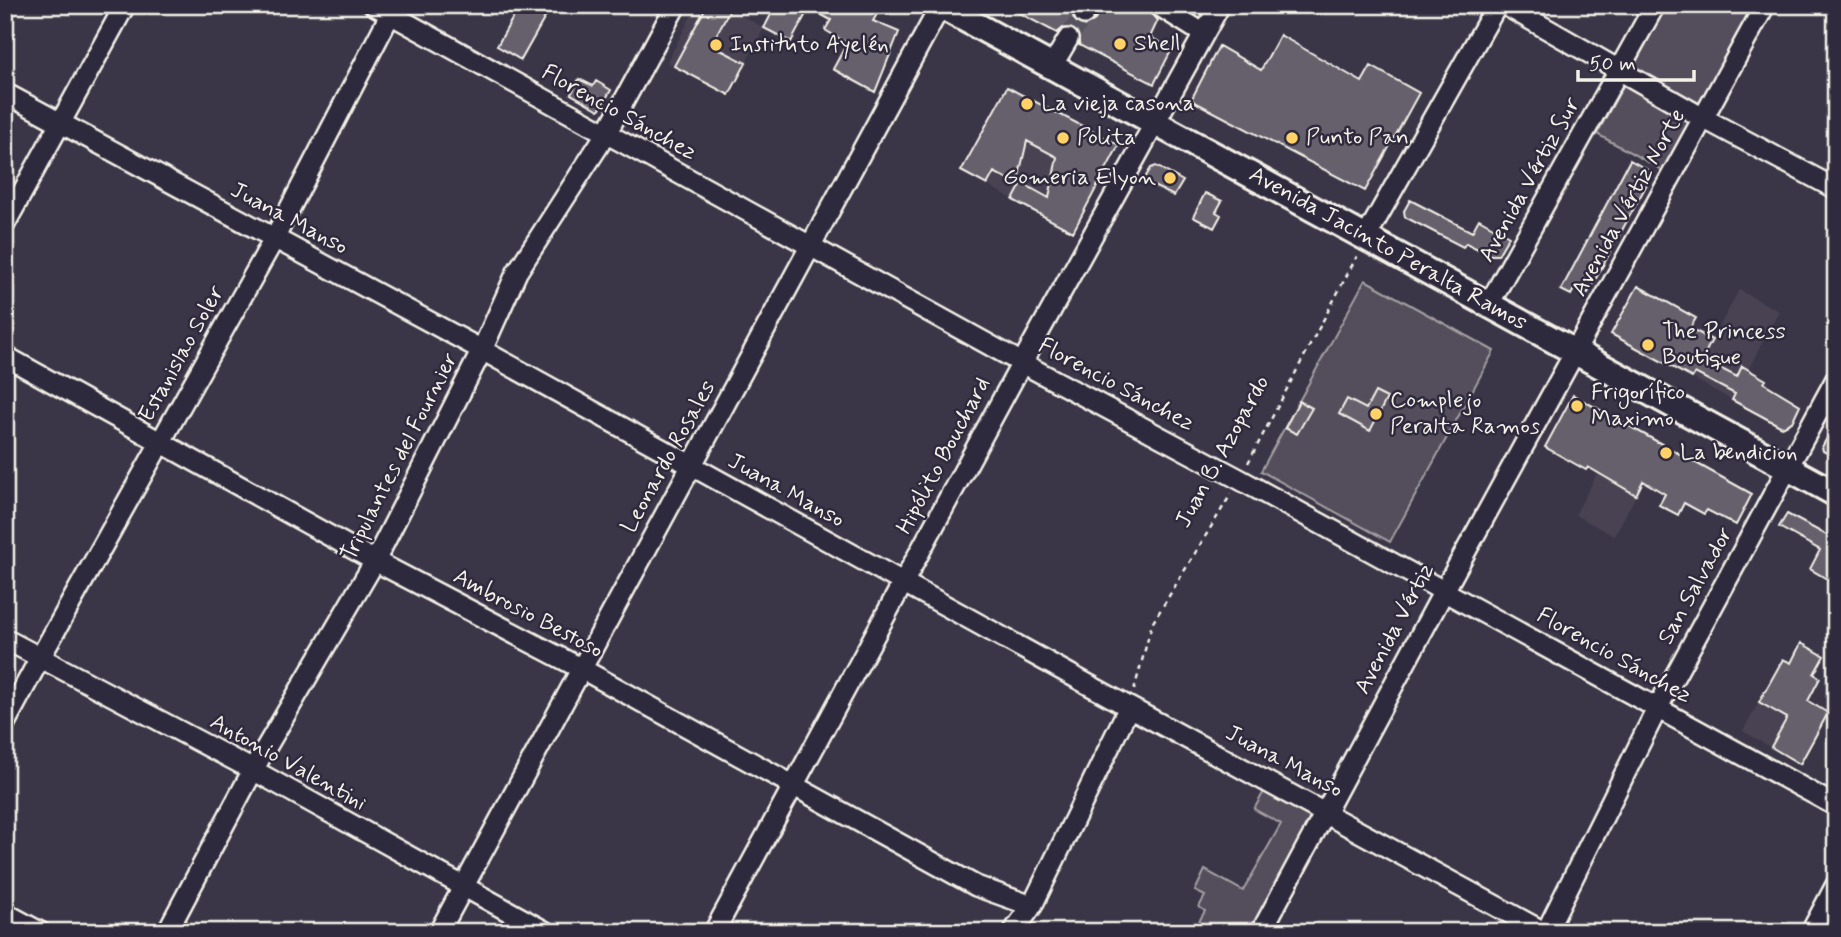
<svg xmlns="http://www.w3.org/2000/svg" width="1841" height="937" font-family="Mynerve,sans-serif">
  <rect width="100%" height="100%" fill="#3b3647"/>
  <filter id="ink" filterUnits="userSpaceOnUse"><feTurbulence type="fractalNoise" baseFrequency=".0143" numOctaves="2"/><feDisplacementMap in="SourceGraphic" scale="14" xChannelSelector="R" yChannelSelector="G"/><feConvolveMatrix kernelMatrix="1 2 1 2 8 2 1 2 1" color-interpolation-filters="sRGB"/></filter>
  <g filter="url(#ink)">
    <!-- built -->
    <path fill="#484352" d="M697,5H723L764,28L729,95L667,62Z
      M1032,100L1119,145L1073,232L987,185Z
      M1739,290L1779,311L1732,400L1692,378Z
      M1624,424L1663,445L1614,536L1575,515Z
      M1801,643L1824,656L1814,674L1820,678L1780,753L1743,731L1783,659L1791,663Z"/>
    <!-- green -->
    <path fill="#534e5c" stroke="#a4a0a2" stroke-width="2" d="M1667,5H1755L1664,171L1597,134Z
      M1365,280L1494,351L1390,542L1261,471Z
      M1266,788L1313,814L1249,932H1193L1205,911L1199,907L1205,896L1195,891L1205,870L1243,891L1281,824L1254,809Z"/>
    <!-- building -->
    <path fill="#65616c" stroke="#f4f1e8" stroke-width="2" d="M520,5H552L521,60L497,46Z
      M707,5H723L730,9L711,45L746,63L729,95L674,66Z
      M776,5H861L877,14L873,21L899,32L875,92L833,69L847,43L825,30L831,20L809,8L791,42L764,28Z
      M1004,5H1068L1073,8L1074,21L1084,26L1095,20L1103,5H1140L1158,20L1150,37L1172,49L1154,84L1079,45V34L1074,28H1063L1057,33Z
      M1280,35L1362,82L1371,66L1419,93L1365,191L1191,100L1219,46L1261,70Z
      M579,79L593,86L596,81L611,90L599,110L571,94Z
      M1007,87L1119,145L1073,232L1013,200L1022,183L1049,198L1057,157L1027,141L1017,184L994,172L987,185L961,171Z
      M1630,160L1653,173L1588,293L1576,286L1571,295L1561,290Z
      M1156,166L1183,181L1174,196L1143,181L1151,168Z
      M1205,193L1222,201L1216,212L1221,215L1214,228L1193,217Z
      M1410,200L1472,232L1479,219L1509,236L1498,255H1490L1466,243L1463,247L1405,217L1404,211Z
      M1638,286L1696,318L1690,328L1712,340L1702,359L1737,377L1742,366L1766,380L1764,383L1800,405L1792,422L1782,427L1732,400L1735,394L1695,373L1692,378L1611,334Z
      M1375,392L1387,398L1370,431L1339,414L1347,399L1366,409Z
      M1573,395L1752,494L1736,525L1707,510L1704,514L1684,503L1678,515L1659,505L1665,494L1643,481L1636,495L1588,467L1586,470L1545,447Z
      M1299,401L1312,408L1297,434L1285,428Z
      M1836,422V458L1823,451L1822,447Z
      M1787,514L1836,540V567L1829,580L1810,569L1820,550L1779,527Z
      M1801,643L1824,656L1814,674L1820,678L1808,701L1828,713L1800,764L1771,747L1787,718L1759,702L1783,659L1791,663Z"/>
    <g fill="none" stroke-linecap="round" stroke-linejoin="round">
      <!-- minor-tunnel -->
      <path stroke="#57525f" stroke-width="19" stroke-dasharray="19 10" stroke-linecap="butt" d="M1068,39L1084,14"/>
      <!-- minor casing -->
      <g stroke="#f4f1e8" stroke-width="24">
        <path id="minor" d="M374,5L1022,363L1239,479L1836,806
          M1158,5L1204,34
          M1505,5L1703,118L1836,189
          M1084,14L1089,5
          M1052,66L1068,39
          M5,93L482,350L1129,707L1544,932
          M5,224L125,5
          M1366,237L1497,5
          M1489,304L1655,5
          M5,356L375,561L582,669L976,886L1032,906
          M5,639L253,770L546,932
          M5,723L40,658L274,239L395,5
          M5,913L40,932
          M167,932L253,770L375,561L482,350L517,272L606,134L676,5
          M439,932L941,5
          M714,932L1022,363L1220,5
          M1013,932L1032,906L1129,707
          M1261,932L1444,591L1765,5
          M1546,932L1658,707L1836,379
          M1811,932L1836,885"/>
      </g>
      <!-- major casing -->
      <g stroke="#f4f1e8" stroke-width="30">
        <path id="major" d="M939,5L1836,494"/>
      </g>
      <!-- path -->
      <path stroke="#f4f1e8" stroke-width="2.5" stroke-dasharray="5 5" stroke-linecap="butt" d="M1248,463L1357,256
        M1134,690L1152,624L1231,494"/>
      <!-- minor -->
      <use href="#minor" stroke="#2f2a3d" stroke-width="19"/>
      <!-- major -->
      <use href="#major" stroke="#2f2a3d" stroke-width="24"/>
    </g>
  </g>
  <!-- markers -->
  <g fill="#ffd166" stroke="#2f2a3d" stroke-width="2.5">
    <circle cx="1120" cy="44" r="7"/>
    <circle cx="716" cy="45" r="7"/>
    <circle cx="1027" cy="104" r="7"/>
    <circle cx="1063" cy="138" r="7"/>
    <circle cx="1292" cy="138" r="7"/>
    <circle cx="1170" cy="178" r="7"/>
    <circle cx="1648" cy="345" r="7"/>
    <circle cx="1577" cy="406" r="7"/>
    <circle cx="1376" cy="414" r="7"/>
    <circle cx="1666" cy="453" r="7"/>
  </g>
  <g text-anchor="middle" dominant-baseline="central" stroke-width="5" stroke-linejoin="round" paint-order="stroke">
    <!-- poi labels -->
    <g font-size="23" fill="#f4f1e8" stroke="#2f2a3d" text-anchor="start">
      <text x="1134" y="44">Shell</text>
      <text x="730" y="45">Instituto Ayelén</text>
      <text x="1041" y="104">La vieja casona</text>
      <text x="1077" y="138">Polita</text>
      <text x="1306" y="138">Punto Pan</text>
      <text x="1156" y="178" text-anchor="end">Gomeria Elyon</text>
      <text x="1662" y="332">The Princess<tspan x="1662" dy="26">Boutique</tspan></text>
      <text x="1591" y="393">Frigorífico<tspan x="1591" dy="26">Maximo</tspan></text>
      <text x="1390" y="401">Complejo<tspan x="1390" dy="26">Peralta Ramos</tspan></text>
      <text x="1680" y="453">La bendicion</text>
    </g>
    <!-- street labels -->
    <g font-size="23" fill="#f4f1e8" stroke="#2f2a3d">
      <text transform="translate(619 113) rotate(29)">Florencio Sánchez</text>
      <text transform="translate(1530 180) rotate(-61)">Avenida Vértiz Sur</text>
      <text transform="translate(1629 203) rotate(-61)">Avenida Vértiz Norte</text>
      <text transform="translate(289 219) rotate(28)">Juana Manso</text>
      <text transform="translate(1388 249) rotate(29)">Avenida Jacinto Peralta Ramos</text>
      <text transform="translate(182 354) rotate(-61)">Estanislao Soler</text>
      <text transform="translate(1116 385) rotate(28)">Florencio Sánchez</text>
      <text transform="translate(1223 452) rotate(-61)">Juan B. Azopardo</text>
      <text transform="translate(944 456) rotate(-62)">Hipólito Bouchard</text>
      <text transform="translate(400 457) rotate(-63)">Tripulantes del Fournier</text>
      <text transform="translate(669 457) rotate(-61)">Leonardo Rosales</text>
      <text transform="translate(786 491) rotate(29)">Juana Manso</text>
      <text transform="translate(1696 586) rotate(-61)">San Salvador</text>
      <text transform="translate(528 614) rotate(28)">Ambrosio Bestoso</text>
      <text transform="translate(1395 629) rotate(-62)">Avenida Vértiz</text>
      <text transform="translate(1614 656) rotate(29)">Florencio Sánchez</text>
      <text transform="translate(1284 762) rotate(28)">Juana Manso</text>
      <text transform="translate(288 763) rotate(29)">Antonio Valentini</text>
    </g>
  </g>
  <!-- margin -->
  <rect width="1841" height="937" fill="none" stroke="#2f2a3d" stroke-width="28"/>
  <rect x="14" y="14" width="1813" height="909" fill="none" stroke="#f4f1e8" stroke-width="2.5" filter="url(#ink)"/>
  <!-- scale -->
  <path d="M1578 70v10h116v-10" fill="none" stroke="#f4f1e8" stroke-width="3.5"/>
  <text x="1589" y="70" font-size="21" fill="#f4f1e8" stroke="#2f2a3d" stroke-width="5" paint-order="stroke">50 m</text>
</svg>
